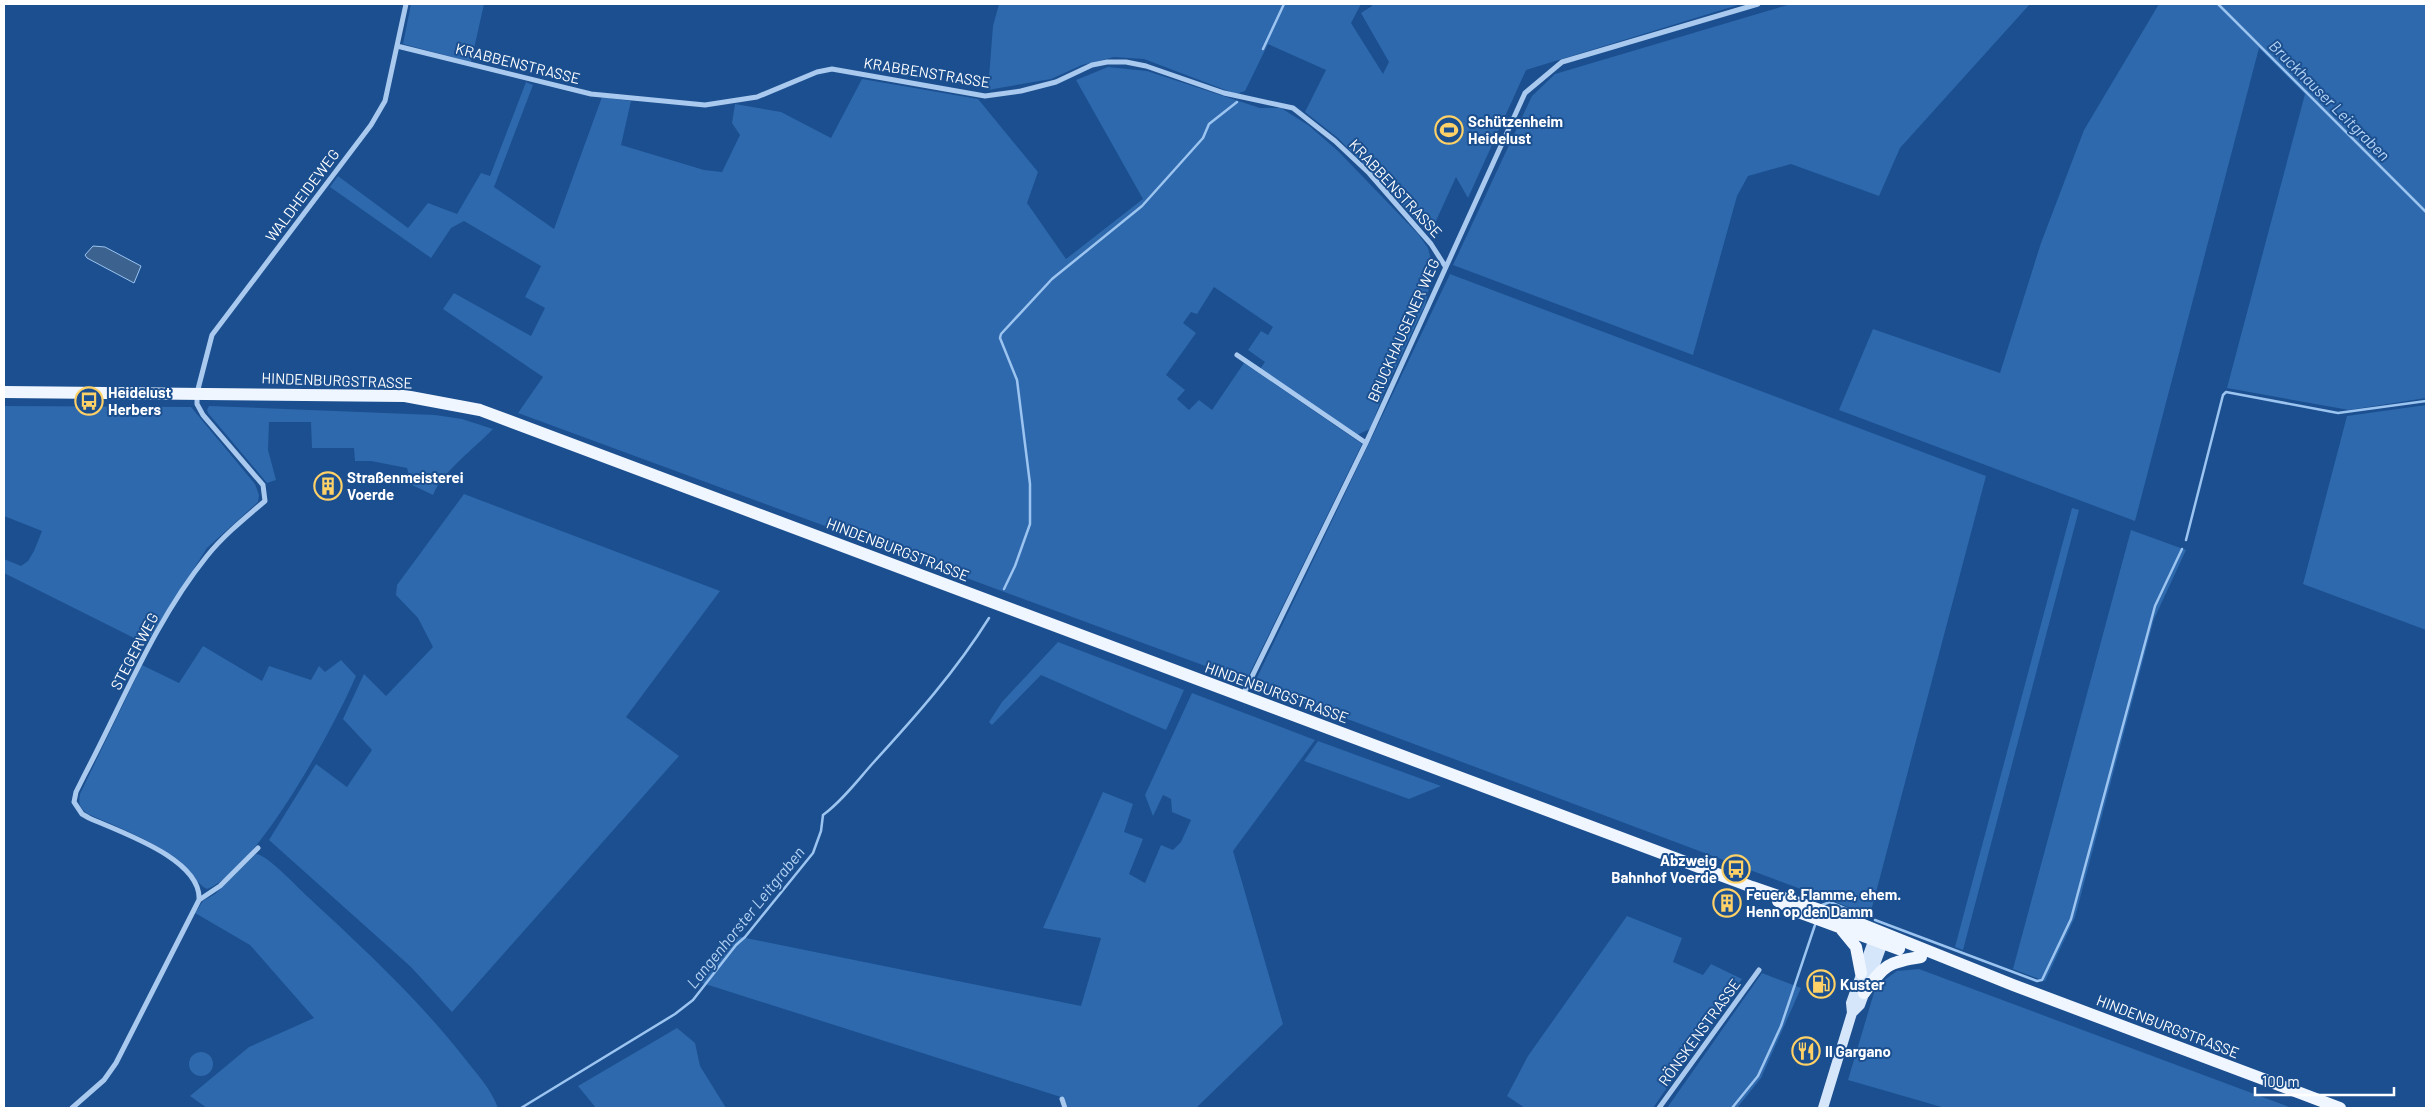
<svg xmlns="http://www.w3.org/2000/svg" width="2430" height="1112" font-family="Barlow,sans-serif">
  <rect width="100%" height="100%" fill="#1b4f8f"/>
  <!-- green -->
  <path fill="#2e69ad" d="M411,4H484L471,62L403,44Z
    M999,4H1361L1351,23L1383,74L1389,62L1361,13L1372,6L1371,4H1741L1526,70L1468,198L1456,177L1430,234L1338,138L1305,112L1326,70L1268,44L1245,91L1236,94L1144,59L1114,57L1082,65L1051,79L988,90L993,26Z
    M1791,4H2030L1900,148L1879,196L1791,164L1748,176L1737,196L1693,355L1453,265L1532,96L1555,74Z
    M2159,4H2426V398L2349,410L2227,388L2305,94L2259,48L2135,521L1839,410L1873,329L2000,373L2041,243L2084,130Z
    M1108,67L1147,71L1260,108H1281L1308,125L1338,151L1418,234L1428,248L1431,260L1429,288L1425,305L1385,390L1370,429L1357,435L1260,369L1265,362L1248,350L1261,331L1268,335L1273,327L1214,287L1197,314L1191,312L1183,323L1196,333L1166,375L1185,390L1177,399L1189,410L1199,400L1212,410L1244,363L1362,444L1246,681L518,413L543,377L443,309L454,293L531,336L545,308L525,297L541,266L464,221L451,228L431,258L330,187L338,176L408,228L428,203L457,214L481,173L490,176L526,82L533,85L494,187L554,229L602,97L631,101L621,145L704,170L722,172L740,135L732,123L735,104L781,112L831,138L862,79L978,99L1038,172L1027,203L1066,259L1143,199L1076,80Z
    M1450,274L1986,476L1870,915L1254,684Z
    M2426,405V630L2303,584L2347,416Z
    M4,406L191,407L255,484L259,495L258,502L207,548L146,644L4,573V559L21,566L28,561L34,551L42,531L4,516Z
    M209,406L435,415L462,419L493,429C475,448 442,472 433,495L412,485L407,468L371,461H355L354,448H312L311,422H269L268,450L276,480L267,483L208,413L207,410Z
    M464,494L720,591L626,717L679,756L452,1012L411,967L269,840L316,764L347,787L372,750L343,719L364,674L386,696L433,647L418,618L396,595L397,585Z
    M2072,508L2079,510L1963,950L1955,947Z
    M2131,530L2186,550L2154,619L2075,917L2045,981L2013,969Z
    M1058,642L1184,690L1166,730L1041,675L992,725L989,722L1002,702Z
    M203,646L262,681L269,666L311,680L319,666L325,672L341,660L356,676C334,727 258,869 207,889C198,885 188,867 177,859C151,840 118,827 88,814C80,808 78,804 80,794L142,665L179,683Z
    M1192,693L1315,740L1233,851L1283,1024L1196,1108H1068L1064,1098L699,982L736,936L1081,1006L1101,938L1043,928L1103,792L1133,804L1124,832L1143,839L1129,874L1145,883L1161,845L1173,850L1181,842L1191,820L1172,812L1171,799L1163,795L1153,816L1145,795Z
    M1318,741L1441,786L1409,799L1304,761Z
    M256,854C268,855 297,887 308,897C362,947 416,997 462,1055C475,1072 491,1088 498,1108H207L190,1096L249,1047L314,1018L250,945L195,913L203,901L215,894Z
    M1627,916L1682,938L1673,962L1703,975L1711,964L1742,979L1653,1108H1525L1507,1096L1528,1056Z
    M1919,969L2292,1108H1945L1848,1080L1876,986L1897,971Z
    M1762,973L1801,988L1761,1078L1737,1108H1667Z
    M677,1028L695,1043L700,1066L726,1108H596L578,1086Z
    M189 1064a12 12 0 1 1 24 0a12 12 0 1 1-24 0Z"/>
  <!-- water -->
  <path fill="#3c6290" stroke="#9cc4f0" d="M93,246L105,247L141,266L134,283L87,258L85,255Z"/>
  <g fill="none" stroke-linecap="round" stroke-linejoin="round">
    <!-- stream -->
    <path stroke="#9cc4f0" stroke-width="2.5" d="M2218,4L2426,212
      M1263,49L1284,4
      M2186,540L2223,395L2226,392L2338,413L2426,401
      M1004,589L1015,566L1030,524V484L1017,380L1000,338L1001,334L1052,279L1142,206L1203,138L1209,124L1237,102
      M1822,905L1830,902L1866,917
      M1875,920L2037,981L2042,980L2071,919L2155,606L2182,549
      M521,1108L675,1014L693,1000L736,945L745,937L813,853L821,831L823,815C842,801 857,781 873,763C915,717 956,671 989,618
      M1732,1108L1758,1076L1781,1026L1815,925"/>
    <!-- street -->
    <path stroke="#a9c9ee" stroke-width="5" d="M397,46L591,94L705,105L757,97L817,72L832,69L985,96L1021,91L1056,82L1092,65L1107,62H1126L1146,66L1224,93L1293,108L1335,141L1369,173L1431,244L1445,266
      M1237,355L1366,443
      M1243,695L1366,443L1525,93L1562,62L1758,4
      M199,900L220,886L258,848
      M1062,1099L1065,1108
      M72,1108L104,1080L116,1063L199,900C202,859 120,832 89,818L82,814L74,802L76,792L84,776C123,702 154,622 207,556C224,535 245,518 265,501L263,485L203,415L197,404V393L212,335L371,125L385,101L406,4
      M1659,1108L1759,970"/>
    <!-- secondary -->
    <path stroke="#d6e6fa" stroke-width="10" d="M1852,1013L1860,1005L1885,937
      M1823,1108L1852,1013L1851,1003L1876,933"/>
    <!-- primary -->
    <path stroke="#f0f6ff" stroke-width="12" d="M4,392L405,396L480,410L1752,887L1861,924L2013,985L2340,1108
      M1778,901L1796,911L1899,949
      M1842,930L1856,947L1861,973
      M1864,993C1884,965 1888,962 1921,957"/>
  </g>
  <!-- icons -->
  <defs>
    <g id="stadium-ring" transform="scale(1.4375)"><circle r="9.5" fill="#1b4f8f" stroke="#ffd166" stroke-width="1.5"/><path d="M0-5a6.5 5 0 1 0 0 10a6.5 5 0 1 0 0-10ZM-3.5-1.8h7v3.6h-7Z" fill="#ffd166"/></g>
    <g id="bus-ring" transform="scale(1.4375)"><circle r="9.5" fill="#1b4f8f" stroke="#ffd166" stroke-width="1.5"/><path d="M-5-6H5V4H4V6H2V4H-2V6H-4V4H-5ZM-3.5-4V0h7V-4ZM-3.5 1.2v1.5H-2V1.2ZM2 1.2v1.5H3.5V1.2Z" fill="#ffd166"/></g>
    <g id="building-ring" transform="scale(1.4375)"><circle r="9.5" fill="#1b4f8f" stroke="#ffd166" stroke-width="1.5"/><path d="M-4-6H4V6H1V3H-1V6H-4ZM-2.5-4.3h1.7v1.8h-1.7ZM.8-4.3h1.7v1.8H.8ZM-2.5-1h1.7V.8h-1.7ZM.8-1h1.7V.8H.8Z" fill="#ffd166"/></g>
    <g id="fuel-ring" transform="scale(1.4375)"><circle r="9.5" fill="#1b4f8f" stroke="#ffd166" stroke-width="1.5"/><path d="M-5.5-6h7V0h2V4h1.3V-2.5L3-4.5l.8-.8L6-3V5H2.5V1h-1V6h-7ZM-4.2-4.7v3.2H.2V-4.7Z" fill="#ffd166"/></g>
    <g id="restaurant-ring" transform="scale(1.4375)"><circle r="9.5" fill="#1b4f8f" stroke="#ffd166" stroke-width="1.5"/><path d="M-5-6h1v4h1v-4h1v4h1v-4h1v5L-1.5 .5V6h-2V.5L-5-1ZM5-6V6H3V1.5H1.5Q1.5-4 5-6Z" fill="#ffd166"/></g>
  </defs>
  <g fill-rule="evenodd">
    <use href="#stadium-ring" x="1449" y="130"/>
    <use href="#bus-ring" x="89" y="401"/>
    <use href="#building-ring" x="328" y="486"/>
    <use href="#bus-ring" x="1736" y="869"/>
    <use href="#building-ring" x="1727" y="903"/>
    <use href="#fuel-ring" x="1821" y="984"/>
    <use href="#restaurant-ring" x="1806" y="1051"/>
  </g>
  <g text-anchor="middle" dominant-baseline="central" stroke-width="4" stroke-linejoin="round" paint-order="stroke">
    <!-- street labels -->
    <g font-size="15" fill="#fff" stroke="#1b4f8f">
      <text transform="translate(518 63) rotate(14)">KRABBENSTRASSE</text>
      <text transform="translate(927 72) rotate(9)">KRABBENSTRASSE</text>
      <text transform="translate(1396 188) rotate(47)">KRABBENSTRASSE</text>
      <text transform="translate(302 195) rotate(-53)">WALDHEIDEWEG</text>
      <text transform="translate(1403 330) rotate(-66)">BRUCKHAUSENER WEG</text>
      <text transform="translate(337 380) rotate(2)">HINDENBURGSTRASSE</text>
      <text transform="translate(898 549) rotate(21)">HINDENBURGSTRASSE</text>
      <text transform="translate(134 651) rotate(-62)">STEGERWEG</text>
      <text transform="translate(1277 692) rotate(20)">HINDENBURGSTRASSE</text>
      <text transform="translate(2168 1026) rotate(21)">HINDENBURGSTRASSE</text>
      <text transform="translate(1699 1032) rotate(-54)">RÖNSKENSTRASSE</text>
    </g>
    <!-- poi labels -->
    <g font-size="15" font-weight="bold" fill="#fff" stroke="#1b4f8f" text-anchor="start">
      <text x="1468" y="121">Schützenheim<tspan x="1468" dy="17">Heidelust</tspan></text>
      <text x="108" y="392">Heidelust<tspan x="108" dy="17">Herbers</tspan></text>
      <text x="347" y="477">Straßenmeisterei<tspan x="347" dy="17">Voerde</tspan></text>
      <text x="1717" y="860" text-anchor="end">Abzweig<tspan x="1717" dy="17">Bahnhof Voerde</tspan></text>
      <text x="1746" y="894">Feuer &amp; Flamme, ehem.<tspan x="1746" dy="17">Henn op den Damm</tspan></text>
      <text x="1840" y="984">Kuster</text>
      <text x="1825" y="1051">Il Gargano</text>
    </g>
    <!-- water labels -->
    <g font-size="16" font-style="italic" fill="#b5d3f5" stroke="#1b4f8f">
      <text transform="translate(2330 100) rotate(45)">Bruckhauser Leitgraben</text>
      <text transform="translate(745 917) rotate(-51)">Langenhorster Leitgraben</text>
    </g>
  </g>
  <!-- border -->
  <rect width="2430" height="1112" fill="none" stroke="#ffffff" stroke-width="10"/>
  <!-- scale -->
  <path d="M2255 1087v8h139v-8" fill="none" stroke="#ffffff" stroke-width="2.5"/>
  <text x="2262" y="1087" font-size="15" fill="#ffffff" stroke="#1b4f8f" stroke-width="4" paint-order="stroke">100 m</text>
</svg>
